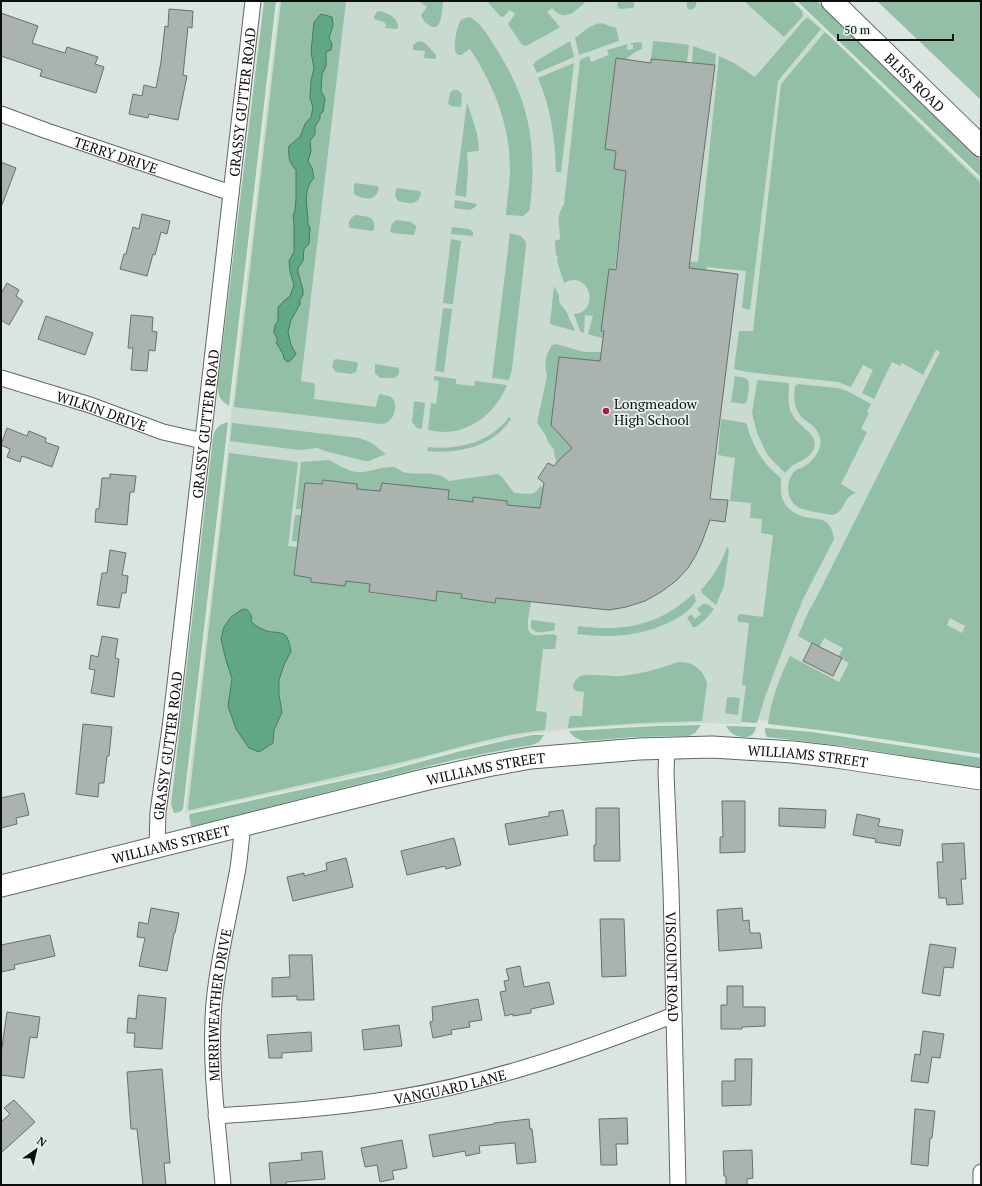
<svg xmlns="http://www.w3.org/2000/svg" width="982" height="1186" font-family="'PT Serif',serif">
  <rect width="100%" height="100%" fill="#dbe5df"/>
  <!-- built -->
  <path fill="#c9dad0" d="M279,1H794L981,180V676L769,721L743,718L739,724L702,723L639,725L569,729L534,733L457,749L383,770L233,802L185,813L228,449L230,423Z"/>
  <!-- green -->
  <path fill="#92bfa6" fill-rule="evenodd" d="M264,1H276L229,406C219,399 218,396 218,384Z
    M281,1H346L301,381L313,383L315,385L314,399L376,407L378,397L380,394C384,395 389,395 392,398C398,403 395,417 389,421C387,423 384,424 381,424L234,407Z
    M419,1H443C442,9 442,35 429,25C425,23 422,19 421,15L427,7Z
    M487,1H586C581,6 571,17 563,15C559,15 555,11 552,8L547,12L560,27L550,33L526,46L522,45L508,24L515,14L510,10L503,17H501Z
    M618,1H634V6L633,8L620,9L617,6Z
    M687,1H696C697,6 695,9 690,10L687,8Z
    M744,1H792L802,11L803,16L784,37Z
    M797,1H817L981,159V177Z
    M877,1H981V100Z
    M378,11C387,12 399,18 398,28L396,29L385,28L386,24L383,22L374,19V16Z
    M470,17C482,24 490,39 497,50C530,102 537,146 530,207L529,211L523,216L506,215C507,201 509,188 510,174C511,128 495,87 470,49L461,55H458C456,53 455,52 455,49C454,44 457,24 461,20C463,18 467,18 470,17Z
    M808,18L821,29L778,81L750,310L742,308L746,271L707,267L706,274L682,271L684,261L698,262L719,56L734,63L755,77L805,19Z
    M601,23L616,28L619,41L579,55L575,38C583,32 591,24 601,23Z
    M825,32L981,183V754L835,732L768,724C771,700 780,677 790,656L839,682L849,663L838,657L843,648L824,638L819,648L798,636L810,608L812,606L940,352L936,350L923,375L902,363L900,366L892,362L874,399L862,393L873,370L863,365L851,387L838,382L747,372L734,369L739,331H753L781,84ZM950,618L965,626L962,633L947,625Z
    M420,41L425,43L436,55V58L435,59L424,58L425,51L413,50V45L417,42Z
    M570,41L574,57L537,73L533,65L536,61Z
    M653,41L675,43L689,45L687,62L651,59Z
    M642,42V49L635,52L626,59L616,58L605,149L616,151L614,169L626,171L615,270L601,331L608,332L607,339L598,337L588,334L593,316L585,315L584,333L580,331L574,314C601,313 590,268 564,283L557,261L558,256L556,255L555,241L560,239C560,223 555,219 564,204L580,60L589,56L591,62L609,55L607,50L628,44V45L627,46V50L633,49V45H631V43Z
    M693,46L716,54L715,65L692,63Z
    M574,63L561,172H556C555,139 551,108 538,78Z
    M453,90H458L462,94L461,107L451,106L448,104L450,93Z
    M467,102L477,133L479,149L478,151L467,152L468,171L466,197L455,195Z
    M355,183L377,186L379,188C376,202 364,200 354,194V185Z
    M397,188L419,191L421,193C418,206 409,204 398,201C395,197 394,192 397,188Z
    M455,200L477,204C473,213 463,209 454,208Z
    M356,215C367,217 376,215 374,230L372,231L351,228L349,227C348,221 351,217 356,215Z
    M396,220L411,222L416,226V228L414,235L392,233L390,231L392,224Z
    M452,227L469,229L473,232V236L451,234Z
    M510,233L521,236L526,242V246L512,369L509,380L492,378Z
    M451,239L461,241L453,304L443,303Z
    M554,286L559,295V301L561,305L566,311L575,331L550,324Z
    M443,308L452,309L444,372L435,371Z
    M556,344L584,352H606L605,362L559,357L551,425L573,449L561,458L556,464V460L554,453V449L548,442L545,434L537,423L547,376C544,363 545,357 552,345Z
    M336,359L357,362L358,366L356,372L351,374L336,372L332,367L334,360Z
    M375,364L399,368V374L395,378H380L375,373Z
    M434,376L456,379V384L474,386L475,381L507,385C497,410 475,430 447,432C441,432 434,431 428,430L431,403L436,404L439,381L434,380Z
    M735,376C739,377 745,377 748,380C750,383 748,399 746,403L743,404L731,402Z
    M758,380L788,383L789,385C789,394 787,402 791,412C793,415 795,420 798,422C806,431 821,438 812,452C808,458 803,460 797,463C792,465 789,469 785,473L772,460L767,454L757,433L752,413L757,382Z
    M798,384L838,388L847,391L871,404L867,412L869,413L861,429L867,432L841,484L856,493C842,497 846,512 832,515C823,513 812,512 802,509C786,503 784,482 795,471C798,468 800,469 803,467C813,462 823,449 820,437C816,424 806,423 800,415C793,406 794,396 795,386Z
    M415,401L425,403L422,429L417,428L412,422L414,402Z
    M509,417L511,419C493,447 458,454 427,451L428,447C457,450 490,443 509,417Z
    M721,419L746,423C748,427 748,431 750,435C756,452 766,467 781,478C781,485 780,494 783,500C787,511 800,517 811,518C817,519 824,519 828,524C832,528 833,534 834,539L802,601L801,605L796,616L773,675L764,700L757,723L741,722L746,686L742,685L749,623L738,622L737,617L740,614L763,617L773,535L761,533L762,519L750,518L751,503L730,501L735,458L718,455Z
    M228,422L183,809L180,812L174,813L171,804L213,437C215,429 219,424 228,422Z
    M232,423L359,438L370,442L386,454L369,461H365L325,451L317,448L299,450L230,441Z
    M229,453L298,462L288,546L297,547L294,575L311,578V582L346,581L370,584L369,593L436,601L437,591L462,594L461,598L494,603L496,598L531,602C530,610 527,620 528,627C530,643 549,630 557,636L555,649H543L536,711L545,712L547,714L545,730C498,734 452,750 406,761C334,778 262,794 190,810L188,809Z
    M329,460C338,465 348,471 357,472C369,473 380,467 391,467C397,466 402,473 408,473C423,475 436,470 449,481L498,474L502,477L514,493C519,493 530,495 534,493C537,491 538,488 541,486L543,488L540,508L507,505V501L473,497V502L448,499L449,490L382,483L380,491L357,489V484L323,480L322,484L305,483L302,509H296L301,462Z
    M295,515H301L298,541H292Z
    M727,547L729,550L724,586L716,605L702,593L701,590C712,578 721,565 727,547Z
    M694,593L696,601C690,611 680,617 670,622C638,637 612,638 577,634L578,626C624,632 659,626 694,593Z
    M703,604H707L714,609L706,619L696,627H693L687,618L691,614L695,619L701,614L697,609Z
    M531,620L555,623L554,631C545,630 538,636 531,628Z
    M678,662C693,661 704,670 707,684L702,721L641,723L568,728L569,719L570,716H582L584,692L576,691L573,688C573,683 576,678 581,676C590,673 610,677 621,676C641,674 659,669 678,662Z
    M730,697L740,698L738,715L725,713L727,698Z
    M701,725L695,733L689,736L635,737L585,741C578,740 573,737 569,731L656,726Z
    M726,726L756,727C754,738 745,739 735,735C731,734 728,729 726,726Z
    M765,728L812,732L981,758V768L844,746L767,737L765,733Z
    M533,735H544L539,742L532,745L508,749L453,760L195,826H191L189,816L190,814L383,772L461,751L512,739Z"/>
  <!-- water -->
  <path fill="#5fa883" stroke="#467a5f" d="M321,14L332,17L333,25L329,38L332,44L331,50L326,52V66L322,74L321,91L325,99L323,112L320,114V119L315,126V134L310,141L311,151L308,161L312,168L314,178C302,190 308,208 308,224L310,228L309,244L304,249L303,261L298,268V272L303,290V295L300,299V304L291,320L288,332L291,345L296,354L291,360L288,362L284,359L283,354L276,342L278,341L274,332L275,325L278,321V307L284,301L290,296L294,285L290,271L289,261L294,252V224L293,216L295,210L296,200V170C289,163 288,156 289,146L300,137L305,124L311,117L313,107L310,98L311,81L314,68L311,52L314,22Z
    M246,609C251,613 252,616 251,621C255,626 261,629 267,631C273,633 281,631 286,636C289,640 290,646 291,651L284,665L279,680V695L282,712L274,730L273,743L259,752L249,748L236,729L228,706L232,679L226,660L221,639L224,627L231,617L241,610Z"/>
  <!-- building -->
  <path fill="#aab3ae" stroke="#67706b" d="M169,9L193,11L192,28L188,27L183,75L187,76L178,120L149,114L148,118L129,114L133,94L142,96L144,85L156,88L161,62L165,26L168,27Z
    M1,13L38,26L32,43L65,53L67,47L98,57L95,64L104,67L96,93L40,76L42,70L1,56Z
    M616,58L651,63V59L715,65L689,268L738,274L710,499L728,500L725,522L710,520L702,542L696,555L688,568L677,580L661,592L645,601L626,607L609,610L496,598L495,603L461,598L462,594L437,591L436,601L369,592L370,584L346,581L345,586L311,582V578L294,575L305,483L322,484L323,480L357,484V489L380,491L382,483L449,490L448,499L473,502V497L507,501V505L540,508L544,483L538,478L548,463L554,466L561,458L572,448L551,425L559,357L600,361L604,331H601L609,269L616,270L626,171L614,169L616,151L605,149Z
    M1,162L16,168L2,205H1Z
    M142,214L170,221L167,234L161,232L155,255L153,254L147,276L120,269L124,254H126L133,227L139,229Z
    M7,283L19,290L16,296L23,301L9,325L1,320V294Z
    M131,315L153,317L152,331L157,332L155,351L149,350L147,371L131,370L133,348H128Z
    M46,316L93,333L85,355L38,339Z
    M7,428L27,436L29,431L46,438L45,442L59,447L52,467L22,456L20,462L7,457L10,449L1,445Z
    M110,474L136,476L134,492H130L127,525L95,522L96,509H99L102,478H110Z
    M110,550L126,553L122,575L128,576L126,593H122L119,608L97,605L102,573H107Z
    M102,636L118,639L115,658L119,659L114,697L91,693L95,670L89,669L91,655L98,657Z
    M812,643L842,658L833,676L803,661Z
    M83,724L112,727L109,756H107L104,783H99L98,797L76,794Z
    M24,793L29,815L16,818L17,824L1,828V798Z
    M722,801H745V852L720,853V837H723Z
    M596,808H619L620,861H594V845H596Z
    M779,808L826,810L825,828L779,826Z
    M563,810L568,835L509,845L505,824L549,816V812Z
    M857,814L880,819L878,826L903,830L900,846L875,842L876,839L853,835Z
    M454,838L461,865L446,869L445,866L407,875L401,851Z
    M964,843L966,879H961L963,904L947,905L946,898H939L937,862H943L942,844Z
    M346,858L353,887L293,901L287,877L304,873V876L327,870L326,863Z
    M151,908L179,913L175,933H174L167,971L139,966L145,938L137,937L139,922L148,924Z
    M742,908L743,921L749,920L750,933H760L762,948L719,951L717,910Z
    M600,919H624L626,976L602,977Z
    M50,935L55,956L14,965L15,969L1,972V945Z
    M930,944L956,948L953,968L944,967L940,996L922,993Z
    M289,955H312L314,1000H297V996L272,997V978L290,977Z
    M520,966L524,987L549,982L554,1004L531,1009V1013L513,1016V1014L505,1016L500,992L506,991L504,981L509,980L506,969Z
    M727,986H743V1007H765V1026L742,1027V1029H721V1005H727Z
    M138,995L166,998L162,1049L134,1047L135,1033H127L128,1018L136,1019Z
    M478,999L482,1020L469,1022L470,1027L451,1030L452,1034L433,1038L430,1022L433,1021L432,1007Z
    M7,1012L40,1017L37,1038L30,1037L24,1078L1,1075V1054Z
    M399,1025L402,1046L364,1050L362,1030Z
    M923,1031L944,1034L940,1058L932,1057L928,1083L911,1081L915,1054L920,1055Z
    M311,1032L312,1051L282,1053V1058H269L267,1035Z
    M735,1059H752L751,1105L722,1106V1081H735Z
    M162,1069L170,1163H164L166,1185H143L137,1129H131L127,1072Z
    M14,1100L35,1122L1,1153V1122L10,1114L4,1108Z
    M915,1109L935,1111L932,1138H930L928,1166L911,1164Z
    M627,1118L628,1144H616L617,1165H601L599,1119Z
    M529,1119L530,1129H532L536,1162L517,1164L515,1143L479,1146L480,1153L466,1156L465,1151L433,1157L429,1135L494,1124V1123Z
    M402,1140L407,1168L392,1171L394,1179L380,1182L377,1165L365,1167L361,1148Z
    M752,1150L753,1178L747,1179V1185H726V1176H724L723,1151Z
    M322,1151L325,1179L286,1182V1185H271L269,1163L302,1160L301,1153Z"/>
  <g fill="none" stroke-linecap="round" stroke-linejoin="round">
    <!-- street casing -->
    <g stroke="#606863" stroke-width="17">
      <g id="street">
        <path id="s1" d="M1,114L47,131L231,193"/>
        <path id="s2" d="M1,378L90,405L163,432L203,441"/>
        <path id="s3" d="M667,748L666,773L671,889L678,1185"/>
        <path id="s4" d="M157,847L158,812L170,728L253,1"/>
        <path id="s5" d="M216,1116C277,1112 337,1108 397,1098C493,1082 584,1050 674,1015"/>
        <path id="s6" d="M223,1185C218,1124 209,1064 214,1003C218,958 230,913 238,868C240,855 241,840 243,826"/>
        <path d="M981,1185V1172"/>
      </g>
    </g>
    <!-- secondary casing -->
    <g stroke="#606863" stroke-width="23">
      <g id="secondary">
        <path id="s7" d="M832,1L981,146"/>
        <path id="s8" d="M1,886L424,780L487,766L531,758L639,749L712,747L793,752L836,757L981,779"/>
      </g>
    </g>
    <!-- street -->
    <use href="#street" stroke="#fff" stroke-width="15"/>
    <!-- secondary -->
    <use href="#secondary" stroke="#fff" stroke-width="21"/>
  </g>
  <!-- markers -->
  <circle fill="#ad1947" stroke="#e8f2ec" stroke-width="1.5" cx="606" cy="411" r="4"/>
  <g text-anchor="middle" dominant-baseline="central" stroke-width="3.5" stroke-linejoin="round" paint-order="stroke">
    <!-- street labels -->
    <g font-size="14" fill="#0b0e0c" stroke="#e8f2ec">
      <text stroke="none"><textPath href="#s7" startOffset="116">BLISS ROAD</textPath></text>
      <text stroke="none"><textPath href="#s4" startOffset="750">GRASSY GUTTER ROAD</textPath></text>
      <text stroke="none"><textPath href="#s1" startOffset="122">TERRY DRIVE</textPath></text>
      <text stroke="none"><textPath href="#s2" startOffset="106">WILKIN DRIVE</textPath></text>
      <text stroke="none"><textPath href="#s4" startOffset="426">GRASSY GUTTER ROAD</textPath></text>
      <text stroke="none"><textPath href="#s4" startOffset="102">GRASSY GUTTER ROAD</textPath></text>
      <text stroke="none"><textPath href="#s8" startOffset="823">WILLIAMS STREET</textPath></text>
      <text stroke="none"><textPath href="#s8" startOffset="499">WILLIAMS STREET</textPath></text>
      <text stroke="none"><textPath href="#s8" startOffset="175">WILLIAMS STREET</textPath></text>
      <text stroke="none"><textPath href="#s3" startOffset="219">VISCOUNT ROAD</textPath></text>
      <text stroke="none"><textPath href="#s6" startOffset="181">MERRIWEATHER DRIVE</textPath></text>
      <text stroke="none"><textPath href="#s5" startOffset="236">VANGUARD LANE</textPath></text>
    </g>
    <!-- poi labels -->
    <g font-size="14" fill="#0b0e0c" stroke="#e8f2ec" text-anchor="start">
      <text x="614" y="403">Longmeadow<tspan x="614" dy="16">High School</tspan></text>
    </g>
  </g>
  <!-- border -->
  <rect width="982" height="1186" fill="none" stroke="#0b0e0c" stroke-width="4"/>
  <!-- north arrow -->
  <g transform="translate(36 1150) rotate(34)" stroke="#e8f2ec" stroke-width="3" paint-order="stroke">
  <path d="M0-3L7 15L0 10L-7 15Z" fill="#0b0e0c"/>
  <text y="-6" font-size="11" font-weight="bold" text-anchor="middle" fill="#0b0e0c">N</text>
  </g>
  <!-- scale -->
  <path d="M838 34v6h115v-6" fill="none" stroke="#0b0e0c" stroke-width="2"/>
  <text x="844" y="34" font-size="12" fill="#0b0e0c" stroke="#e8f2ec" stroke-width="3" paint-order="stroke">50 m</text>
</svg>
